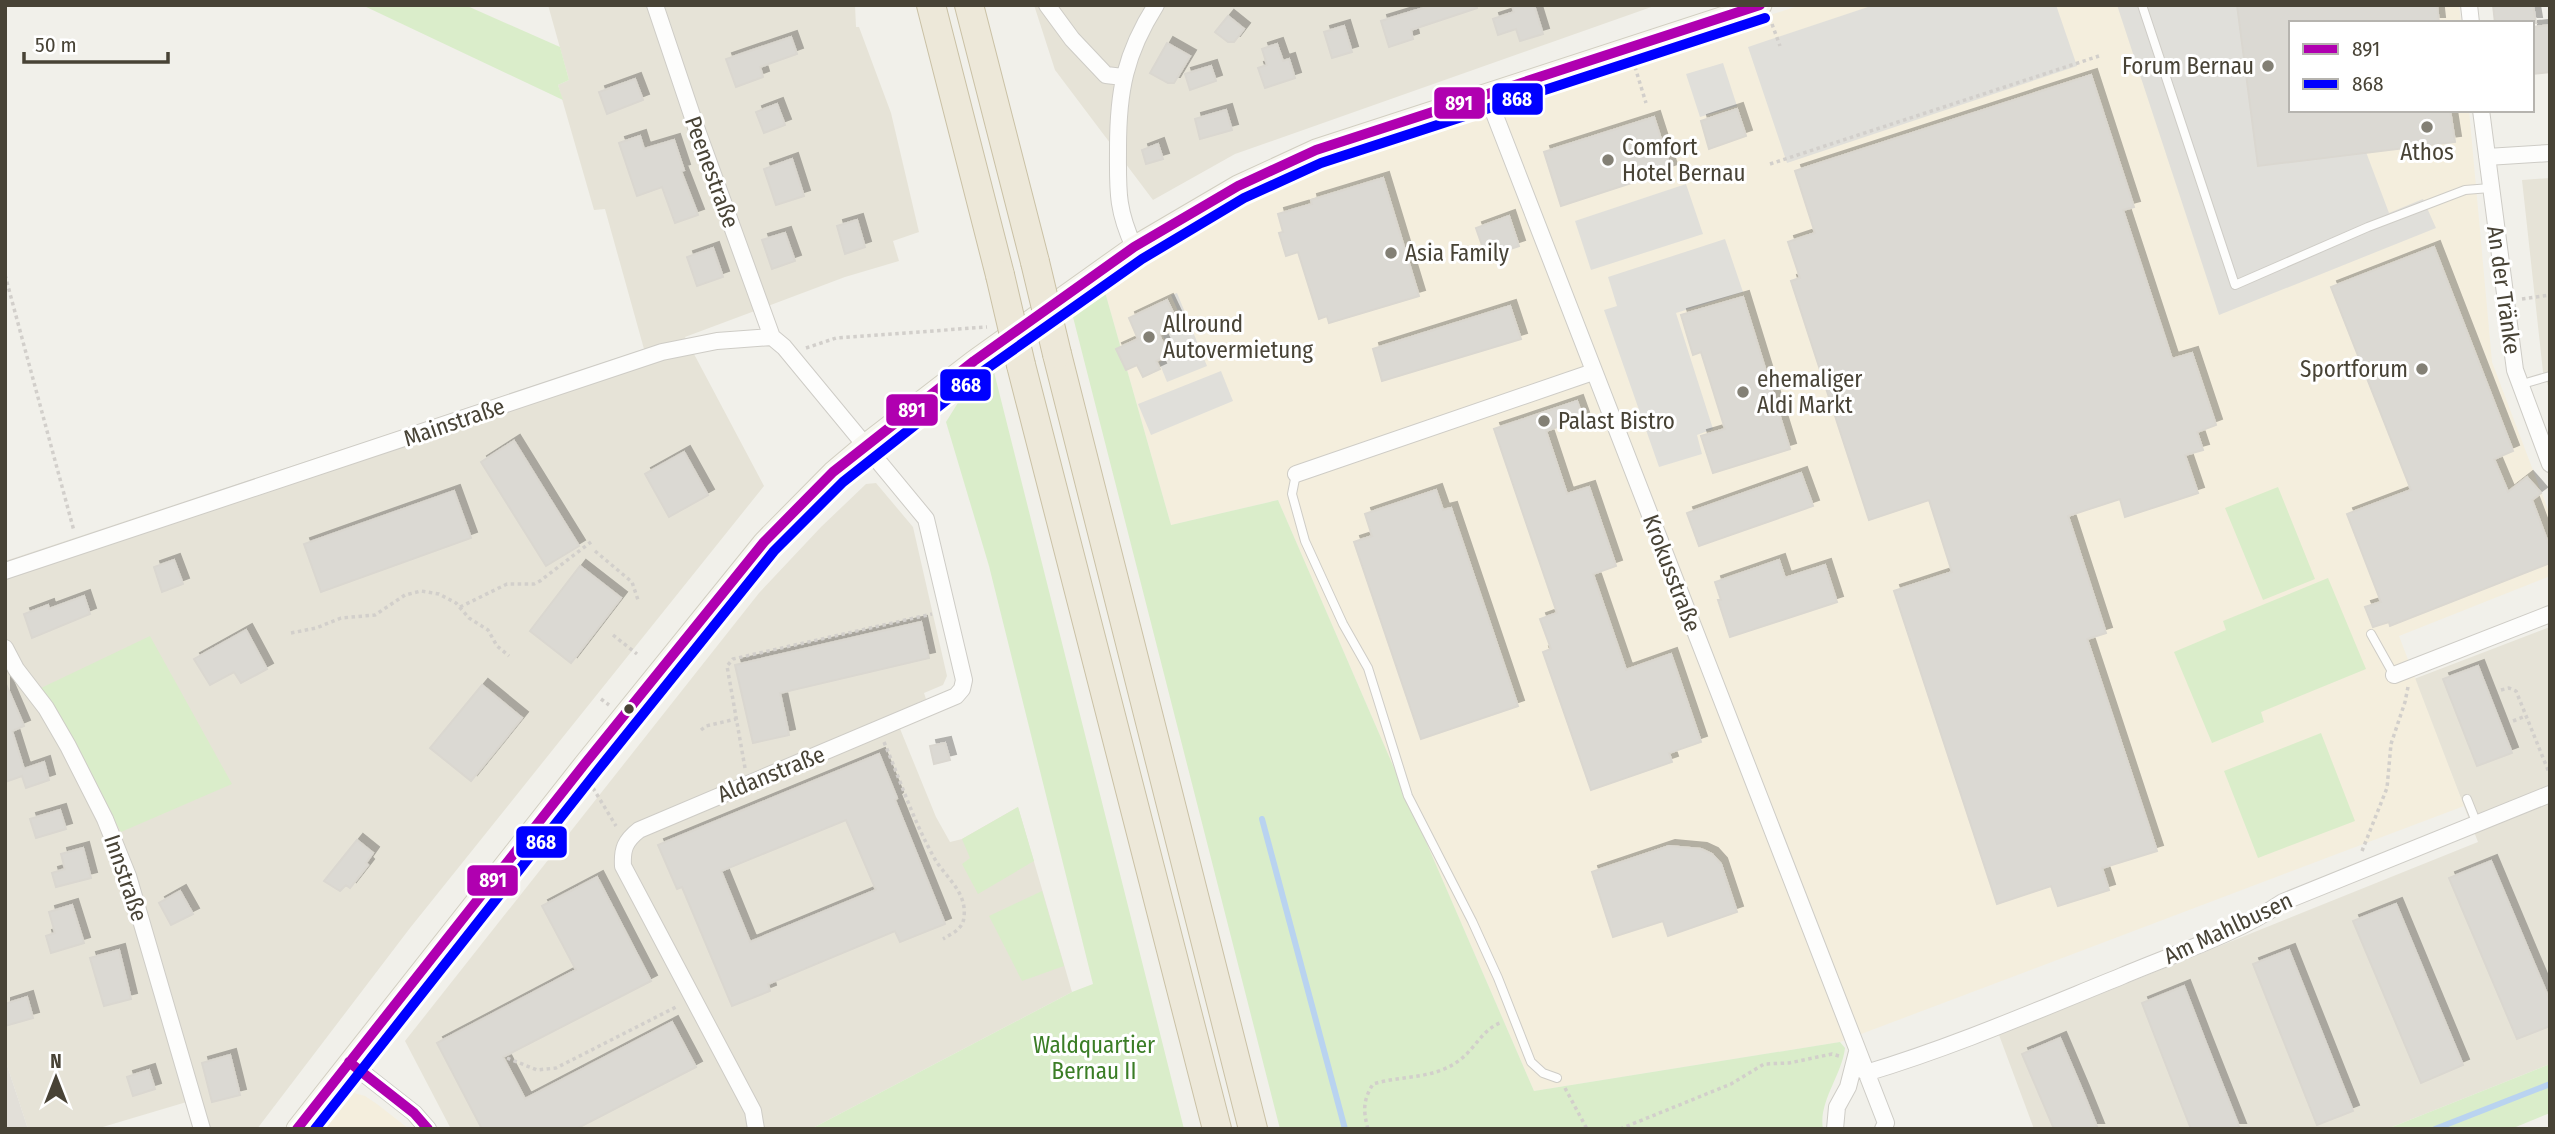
<svg xmlns="http://www.w3.org/2000/svg" width="2555" height="1134" font-family="'Fira Sans Condensed',sans-serif">
  <defs>
    <filter id="shadow"><feDropShadow dx="6" dy="-6" stdDeviation="0" flood-color="#0004"/></filter>
  </defs>
  <rect width="100%" height="100%" fill="#f1f0ea"/>
  <!-- residential -->
  <path fill="#e6e3d7" d="M548,5H855L856,27H859L891,113L919,232L893,241L899,261L845,277L685,337L764,486L410,928L257,1129H209L200,1098L96,1129H28L5,1059V561L644,349L605,209L594,210L558,85L569,80Z
    M1034,5H1657L1235,154L1153,200L1055,70Z
    M2550,178V391L2543,372L2522,180Z
    M876,483L913,527L947,676L943,685L924,693L926,699L894,714L936,817L950,842L962,839L1018,807L1072,992L811,1129H451L405,1041L759,593L821,527L866,484Z
    M2550,627V1064L2387,1129H2034L1999,1035L2478,842L2414,679Z"/>
  <!-- commercial -->
  <path fill="#f4eedd" d="M1801,5H2459L2461,23H2291V110H2469L2492,362L2550,515V576L2399,636L2464,806L1840,1042L1534,1091L1278,500L1171,525L1105,292L1104,280L1171,232L1316,157L1374,138L1484,108Z
    M354,1093L365,1096L377,1104L409,1129H328L327,1127Z"/>
  <!-- industrial -->
  <path fill="#e2dfd8" d="M5,1059L28,1129H5Z"/>
  <!-- green -->
  <path fill="#daedca" d="M362,5H465L560,47L569,80L558,85L563,100Z
    M1105,292L1171,525L1278,500L1534,1091L1840,1042L1845,1048C1842,1075 1818,1102 1823,1129H1280L1073,317L1074,313Z
    M994,372L1184,1129H811L1072,992L1093,984L989,566L946,422L964,393Z
    M2278,487L2315,579L2263,600L2225,508Z
    M2328,578L2366,669L2261,712L2264,722L2212,743L2174,652L2226,630L2223,621Z
    M150,636L232,784L121,832L41,688Z
    M2321,733L2355,821L2258,858L2224,771Z
    M1018,807L1034,861L978,894L962,864L970,858L962,839Z
    M1042,891L1064,966L1022,981L989,916Z
    M2550,1064V1113L2511,1129H2387Z"/>
  <!-- parking -->
  <path fill="#e0dfda" d="M1874,5H2056L2077,66L1787,163L1748,47Z
    M2117,5H2237L2258,166L2366,152L2389,213L2423,199L2436,228L2219,315Z
    M1723,63L1737,106L1700,117L1686,74Z
    M1686,184L1703,234L1591,270L1575,221Z
    M1725,239L1743,292L1676,313L1713,429L1697,435L1702,454L1659,467L1604,310L1617,306L1608,277Z
    M1177,293L1207,366L1167,382L1159,362L1172,356L1163,336L1185,327L1171,295Z
    M1221,371L1233,401L1151,435L1138,404Z"/>
  <g fill="none" stroke-linecap="round" stroke-linejoin="round">
    <!-- stream -->
    <path stroke="#b9d3f0" stroke-width="6" d="M1262,819L1345,1129
      M2435,1129L2550,1084"/>
  </g>
  <!-- building -->
  <path fill="#dbd9d3" stroke="#dad7d0" stroke-width="2" fill-rule="evenodd" filter="url(#shadow)" d="M1433,5H1476L1477,8L1411,30L1413,39L1389,47L1381,21Z
    M1512,5H1534L1543,34L1520,41L1516,29L1498,35L1493,19L1514,12Z
    M2237,5H2437L2439,23H2291V110H2450L2455,142L2258,166Z
    M2493,5H2533L2536,23H2495Z
    M1228,16L1244,29L1234,42H1228L1215,32Z
    M2550,25V72L2532,74V27Z
    M1344,26L1352,52L1332,58L1324,32Z
    M791,37L797,54L760,67L763,77L736,87L726,59Z
    M1167,43L1190,56L1174,83H1168L1150,73Z
    M1277,44L1283,61L1289,59L1295,78L1265,88L1258,68L1267,65L1262,49Z
    M1211,66L1216,81L1190,90L1185,74Z
    M2091,75L2134,207L2123,210L2172,359L2192,353L2216,425L2197,432L2203,450L2185,455L2198,493L2125,517L2120,499L2068,516L2106,633L2087,639L2157,851L2102,868L2109,890L2058,906L2051,886L1997,904L1894,591L1952,572L1929,500L1869,520L1791,281L1800,278L1788,242L1815,233L1795,171Z
    M635,79L643,100L607,114L599,92Z
    M777,104L785,125L764,133L756,112Z
    M1737,109L1746,136L1709,149L1701,121Z
    M1226,110L1232,130L1200,139L1195,119Z
    M1654,117L1671,170L1561,206L1544,152Z
    M640,136L644,149L674,140L684,170L681,171L698,215L675,223L662,187L637,196L619,143Z
    M1158,144L1163,159L1146,164L1142,150Z
    M792,159L804,196L776,205L764,169Z
    M1383,178L1419,296L1329,323L1327,316L1319,319L1298,252L1286,256L1279,233L1283,232L1278,214L1312,204L1311,200Z
    M1509,216L1519,246L1486,257L1476,228Z
    M857,220L865,247L845,254L837,226Z
    M785,233L795,261L772,269L762,240Z
    M2434,247L2513,451L2494,459L2508,492L2527,477L2541,493L2532,500L2550,548V563L2390,626L2389,622L2373,627L2365,607L2381,602L2347,514L2411,490L2331,287Z
    M713,248L723,277L697,286L687,257Z
    M1743,297L1790,449L1713,473L1701,436L1725,429L1701,352L1693,355L1681,315Z
    M1167,300L1179,325L1159,335L1169,355L1156,361L1160,369L1143,377L1137,365L1126,370L1116,349L1138,339L1129,318Z
    M1510,306L1521,339L1382,381L1373,349Z
    M1577,401L1583,418L1546,431L1567,494L1589,487L1616,566L1593,574L1626,670L1671,654L1701,742L1669,753L1672,762L1591,790L1543,652L1551,649L1540,619L1557,613L1494,429Z
    M514,441L579,546L546,566L481,462Z
    M684,452L708,495L669,517L645,474Z
    M1801,473L1813,506L1699,546L1687,513Z
    M1436,490L1443,510L1451,508L1518,706L1421,739L1354,542L1372,536L1365,514Z
    M454,491L471,538L321,592L304,544Z
    M174,560L183,584L162,592L154,567Z
    M1779,560L1785,578L1825,565L1837,602L1730,637L1718,600H1721L1715,582Z
    M580,566L621,598L571,663L530,631Z
    M84,596L90,614L32,638L24,614L48,605L49,609Z
    M921,622L929,658L780,693L789,735L753,743L735,665Z
    M246,630L267,669L241,683L234,672L210,685L194,659Z
    M2478,666L2512,753L2477,766L2443,679Z
    M5,682L24,726L12,731L24,769L44,762L49,780L26,788L22,776L5,782Z
    M482,685L522,718L471,781L430,748Z
    M945,743L950,760L934,764L930,746Z
    M879,754L897,798L895,800L945,924L900,942L895,931L768,984L770,991L732,1006L682,887L677,889L658,845ZM846,820L876,890L750,942L721,871Z
    M60,810L66,829L36,838L30,819Z
    M357,840L373,853L366,863L368,865L350,888L346,885L340,891L324,881Z
    M1669,846L1701,849L1712,854L1721,864L1737,912L1668,936L1663,921L1613,937L1592,872Z
    M83,848L91,878L56,887L52,873L65,869L61,854Z
    M2491,861L2550,1001V1026L2517,1039L2449,878Z
    M597,877L651,981L503,1057L525,1099L672,1022L696,1067L576,1129H482L437,1043L576,970L542,906Z
    M180,891L193,914L171,925L159,903Z
    M2396,904L2463,1065L2421,1083L2353,921Z
    M72,905L84,943L51,953L46,936L55,933L49,912Z
    M119,950L131,999L104,1006L90,958Z
    M2289,950L2353,1111L2317,1125L2253,964Z
    M2184,986L2206,1043L2240,1129H2191L2164,1060L2142,1003Z
    M27,997L33,1018L5,1026V1004Z
    M2060,1038L2083,1092L2098,1129H2054L2022,1054Z
    M230,1055L240,1095L212,1102L202,1063Z
    M149,1070L155,1089L133,1096L127,1077Z"/>
  <g fill="none" stroke-linecap="round" stroke-linejoin="round">
    <!-- service casing -->
    <g stroke="#ceccc6" stroke-width="10">
      <path id="service" d="M2142,5L2235,285L2368,227L2465,190L2490,188
        M2519,385L2550,376
        M1296,474L1292,494L1305,541L1343,624L1368,668L1408,796L1472,921L1498,978L1531,1062L1543,1073L1557,1078
        M2371,634L2394,675
        M2467,799L2477,824"/>
    </g>
    <!-- minor casing -->
    <g stroke="#ceccc6" stroke-width="18">
      <path id="minor" d="M655,5L697,130L772,337
        M1047,5L1072,39L1106,75L1123,77
        M2469,5L2471,23
        M1487,95L1886,1123L1883,1129
        M2481,110L2515,370L2550,464
        M2487,157L2550,153
        M1134,247C1116,208 1118,189 1118,148C1118,91 1125,54 1156,5
        M1296,474L1593,372
        M5,571L662,352L717,341L772,337L784,347L926,519L964,680L962,689L956,696L639,830C625,841 622,849 623,866L753,1111L756,1129
        M5,648L16,669L46,708L68,746L105,819L128,876L202,1129
        M2394,675L2550,614
        M349,1062L414,1113L428,1129
        M1866,1073C1953,1047 2038,1010 2122,976C2176,953 2234,935 2283,902L2550,794
        M1835,1129L1837,1107L1848,1087L1857,1052"/>
    </g>
    <!-- secondary casing -->
    <g stroke="#d1cec1" stroke-width="23">
      <path id="secondary" d="M297,1129L587,761L764,542L833,472L865,445L974,361L1134,247L1238,186L1316,150L1761,5"/>
    </g>
    <!-- motorway casing -->
    <g stroke="#cac1a5" stroke-width="30">
      <path id="motorway" d="M931,5L1000,275
        M969,5L1035,262
        M1057,354L1253,1129
        M1021,365L1217,1129"/>
    </g>
    <!-- path -->
    <path stroke="#d2cfcb" stroke-width="3.5" stroke-dasharray="3.5 3.5" stroke-linecap="butt" d="M1772,24L1780,46
      M1635,67L1646,103
      M1770,164L2099,56
      M5,275L74,531
      M2522,299L2550,295
      M806,348L836,338L987,327
      M595,551L632,582L638,600
      M460,607L507,584H534L540,581L591,542
      M291,633L316,628L341,618L375,615L405,595L421,591L439,594L456,603L469,618L488,630L497,646L509,656
      M613,635L637,654
      M2501,690L2509,688L2516,691L2550,775
      M601,699L609,705
      M2513,721L2526,716
      M701,730L706,726L736,719
      M884,742C901,782 914,823 936,861C947,878 967,893 964,917C963,929 953,933 943,939
      M745,768L727,666L733,659L932,614
      M593,788L616,826
      M2362,851L2387,788L2391,744L2405,702L2408,687
      M507,1058L537,1070L556,1068L678,1006
      M1565,1088L1587,1129
      M1368,1129C1363,1111 1363,1100 1373,1084C1402,1075 1435,1080 1461,1059C1476,1047 1483,1029 1502,1022
      M1620,1129L1731,1084L1764,1064L1789,1063L1832,1054L1839,1056"/>
    <!-- service -->
    <use href="#service" stroke="#fdfdfc" stroke-width="8"/>
    <!-- minor -->
    <use href="#minor" stroke="#fdfdfc" stroke-width="16"/>
    <!-- secondary -->
    <use href="#secondary" stroke="#f7f6ef" stroke-width="21"/>
    <!-- motorway -->
    <use href="#motorway" stroke="#ede8d9" stroke-width="28"/>
    <!-- motorway-bridge casing -->
    <g stroke="#cac1a5" stroke-width="30" stroke-linecap="butt">
      <path id="motorway-bridge" d="M1035,262L1057,354
        M1000,275L1021,365"/>
    </g>
    <!-- motorway-bridge -->
    <use href="#motorway-bridge" stroke="#ede8d9" stroke-width="28"/>
    <!-- bus-1 casing -->
    <g stroke="#fff" stroke-width="16">
      <path id="bus-1" d="M349,1062L414,1113L428,1129
        M297,1129L587,761L764,542L833,472L974,361L1134,247L1238,186L1316,150L1760,5"/>
    </g>
    <!-- bus-2 casing -->
    <g stroke="#fff" stroke-width="16">
      <path id="bus-2" d="M315,1129L598,770L774,551L843,482L982,372L1142,259L1244,198L1321,163L1765,18"/>
    </g>
    <!-- bus-1 -->
    <use href="#bus-1" stroke="#b000b0" stroke-width="10"/>
    <!-- bus-2 -->
    <use href="#bus-2" stroke="#00f" stroke-width="10"/>
  </g>
  <!-- markers -->
  <g fill="#838075" stroke="#fff" stroke-width="2.5">
    <circle cx="2268" cy="66" r="7"/>
    <circle cx="2427" cy="127" r="7"/>
    <circle cx="1608" cy="160" r="7"/>
    <circle cx="1391" cy="253" r="7"/>
    <circle cx="1149" cy="337" r="7"/>
    <circle cx="2422" cy="369" r="7"/>
    <circle cx="1743" cy="392" r="7"/>
    <circle cx="1544" cy="421" r="7"/>
  </g>
  <circle fill="#484336" stroke="#fff" stroke-width="2.5" cx="629" cy="709" r="6"/>
  <g text-anchor="middle" dominant-baseline="central" stroke-width="6" stroke-linejoin="round" paint-order="stroke">
    <!-- poi labels -->
    <g font-size="23" fill="#484336" stroke="#fff" text-anchor="start">
      <text x="2254" y="66" text-anchor="end">Forum Bernau</text>
      <text x="1622" y="147">Comfort<tspan x="1622" dy="26">Hotel Bernau</tspan></text>
      <text x="2427" y="152" text-anchor="middle">Athos</text>
      <text x="1405" y="253">Asia Family</text>
      <text x="1163" y="324">Allround<tspan x="1163" dy="26">Autovermietung</tspan></text>
      <text x="2408" y="369" text-anchor="end">Sportforum</text>
      <text x="1757" y="379">ehemaliger<tspan x="1757" dy="26">Aldi Markt</tspan></text>
      <text x="1558" y="421">Palast Bistro</text>
    </g>
    <!-- street labels -->
    <g font-size="23" fill="#484336" stroke="#fff">
      <text transform="translate(712 172) rotate(70)">Peenestraße</text>
      <text transform="translate(2504 290) rotate(82)">An der Tränke</text>
      <text transform="translate(454 422) rotate(-19)">Mainstraße</text>
      <text transform="translate(1672 573) rotate(69)">Krokusstraße</text>
      <text transform="translate(771 774) rotate(-22)">Aldanstraße</text>
      <text transform="translate(126 878) rotate(71)">Innstraße</text>
      <text transform="translate(2228 928) rotate(-25)">Am Mahlbusen</text>
    </g>
    <!-- park labels -->
    <g font-size="23" fill="#3b7d26" stroke="#fff">
      <text x="1094" y="1045">Waldquartier<tspan x="1094" dy="26">Bernau II</tspan></text>
    </g>
  </g>
  <g stroke="#fff" stroke-width="2.5">
    <rect x="1491" y="82" width="53" height="34" rx="7" fill="#00f"/>
    <rect x="1433" y="86" width="53" height="34" rx="7" fill="#b000b0"/>
    <rect x="939" y="368" width="53" height="34" rx="7" fill="#00f"/>
    <rect x="885" y="393" width="54" height="34" rx="7" fill="#b000b0"/>
    <rect x="515" y="825" width="53" height="34" rx="7" fill="#00f"/>
    <rect x="466" y="864" width="53" height="33" rx="7" fill="#b000b0"/>
  </g>
  <g font-size="19" text-anchor="middle" font-weight="bold" fill="#fff">
    <text x="1517" y="106">868</text>
    <text x="1459" y="110">891</text>
    <text x="966" y="392">868</text>
    <text x="912" y="417">891</text>
    <text x="541" y="849">868</text>
    <text x="493" y="887">891</text>
  </g>
  <!-- border -->
  <rect width="2555" height="1134" fill="none" stroke="#484336" stroke-width="14"/>
  <!-- legend -->
  <rect x="2289" y="21" width="245" height="91" fill="#ffffff" stroke="#b6b4af" stroke-width="2"/>
  <rect x="2303" y="44" width="35" height="10" fill="#b000b0" stroke="#b6b4af" stroke-width="2"/>
  <text x="2352" y="56" font-size="21" fill="#484336">891</text>
  <rect x="2303" y="79" width="35" height="10" fill="#0000ff" stroke="#b6b4af" stroke-width="2"/>
  <text x="2352" y="91" font-size="21" fill="#484336">868</text>
  <!-- north arrow -->
  <g transform="translate(56 1078)" stroke="#ffffff" stroke-width="5" paint-order="stroke">
  <path d="M0-5L12 26L0 18L-12 26Z" fill="#484336"/>
  <text y="-10" font-size="19" font-weight="bold" text-anchor="middle" fill="#484336">N</text>
  </g>
  <!-- scale -->
  <path d="M24 52v10h144v-10" fill="none" stroke="#484336" stroke-width="3.5"/>
  <text x="35" y="52" font-size="21" fill="#484336" stroke="#ffffff" stroke-width="5" paint-order="stroke">50 m</text>
</svg>
